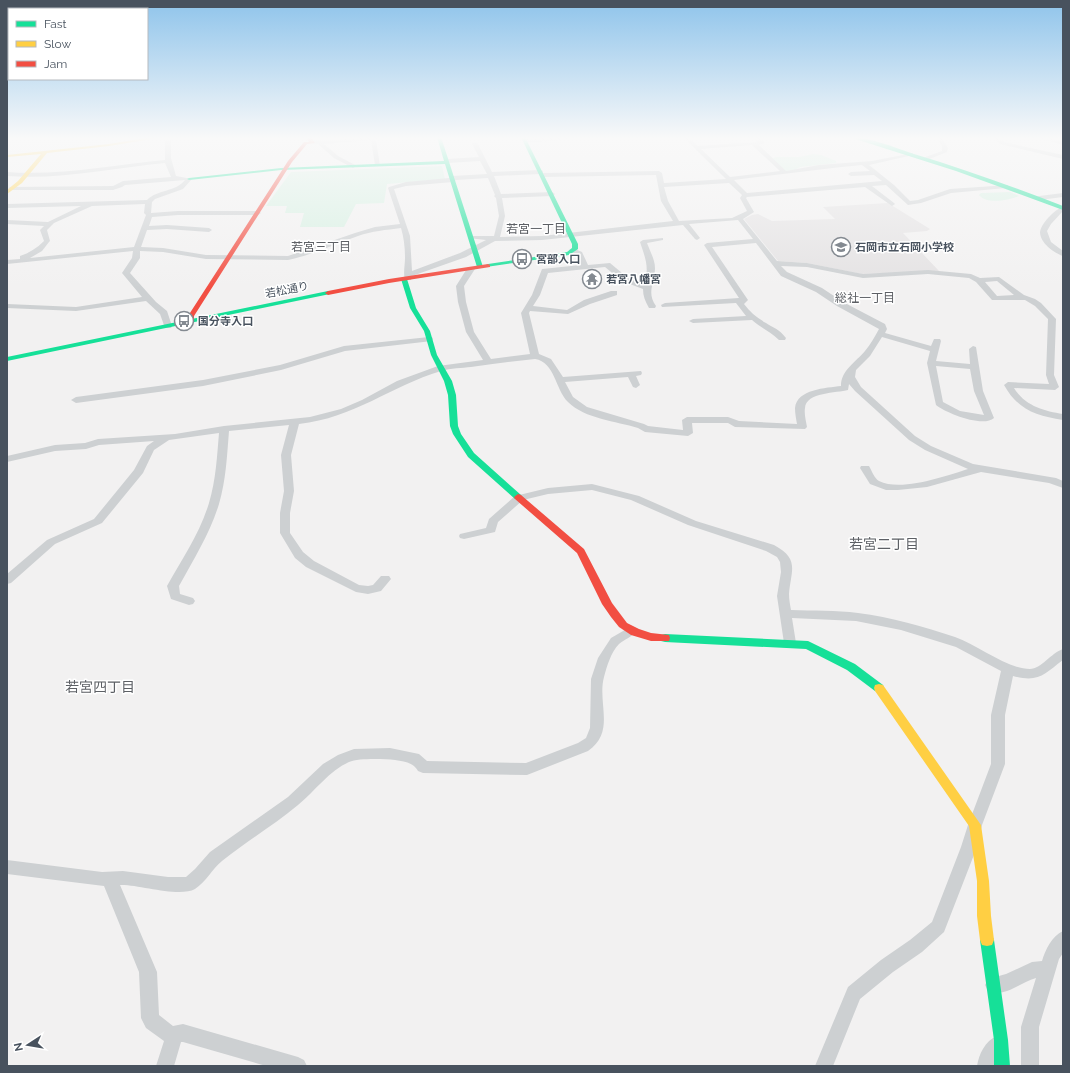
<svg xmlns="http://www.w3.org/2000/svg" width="1070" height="1073" font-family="Raleway,'Noto Sans JP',sans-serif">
  <rect width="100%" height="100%" fill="#f2f1f1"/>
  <!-- education -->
  <path fill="#e4e2e3" d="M888,203L930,229L927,231L903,233L939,271L862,274L807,263L778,261L744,219L752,215L758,214L772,221L835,219L823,207Z"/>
  <!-- green -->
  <path fill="#d6f0e2" d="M813,154L821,155L836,161V163L800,167L795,170L785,171L771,159L776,157H800Z
    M442,166L445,179L387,184L384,203L356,204L344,227H300L304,213H285L287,206H266L291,172Z
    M1010,192L1019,196C1009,200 987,205 979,195L981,193Z"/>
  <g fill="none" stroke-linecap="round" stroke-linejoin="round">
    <!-- street -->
    <path fill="#cdd0d2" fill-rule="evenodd" d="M164,137H169L171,139V158L176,176L192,179L183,189L155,199L152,202L151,213L178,211H258L261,213L258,215H178L152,217L149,226L167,225L209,228L212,230L209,232L167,229L147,230L141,247L163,248L206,255L288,256L355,233L375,227L400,224L388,188L389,187L406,182L449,178L452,176L487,174L480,161L447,163L444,161L447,159L479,157L472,144L475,142L478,144L492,172L541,170L543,171V173L659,171L662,173L664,183L726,179L683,137H688L698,146L757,142L753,138L759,137L765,143L759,145L786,171L819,165L872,161L913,153V155L869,165L894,185L910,201L918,200L950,189L1008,185V187L1006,188L951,193L921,203L908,205L886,185L872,186L894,203L895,204L892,206L865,187L747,197L746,198L754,212L743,219L777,261L807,263L863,274L928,270L971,274L980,278L999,277L1024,295L1035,299L1041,303L1056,319L1054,375L1059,387L1055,390L1014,388C1025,406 1044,411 1063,414V420C1036,416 1018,410 1004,385L1008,382L1049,384L1046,375L1048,319L1035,306L1025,300H992L976,282L969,278L928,274L863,278L807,267L781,266L787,272L822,288L843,302L885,324L887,329L885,333L931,346L934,339H940L941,341L936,361L970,364L969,349L973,346L976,347L983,391L994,418C983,428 946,413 936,405L927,363L930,351L882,337L870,356L856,370L855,377L861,387L915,436L931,446L973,464L1056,478L1063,481V488L1049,483L981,472L927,487L898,490H886L870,484L860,468L861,466H869C872,471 874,478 879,481C901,492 946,476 968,469L925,450L909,440L855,391L849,384L848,390C837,393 806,392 805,408C804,414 806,421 807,427L805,429L735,427L728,423H692L693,433L688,436L645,432L638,428C616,421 585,419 568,402C555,389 555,362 535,359C514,361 493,364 471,367C462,368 451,368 441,371C391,386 354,418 299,424L291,455L294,491L290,513V533L303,552L314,561L359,585L368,586L373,585L381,576H389L391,579L381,591L368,594L356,592L306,567L295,558L280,533V513L284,491L281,455L289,425L229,431C227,456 226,480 219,504C210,533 194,559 179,586L180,594L193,598L195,601L193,604L189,605L171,599L167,586C182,559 200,533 209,503C216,480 217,456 219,433L169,440L154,450L143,473L102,523L55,544L11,583L7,584V574L47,540L94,519L134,470L147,446L154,441L99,445L86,449L55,451L7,462V456L55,445L85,443L98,439L175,434L224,426L310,417L341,409L362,400L397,381L438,366L483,360L466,332L458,302L456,286L468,267H474L475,269L464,286L466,302L474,332L491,359L530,354L521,313L532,295L542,269L581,265L576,255L569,250L573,248L582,252L588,265L610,263L628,278L644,284C650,268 645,257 640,242L643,240L663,238V240L647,243C650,251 655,260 655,268C655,283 646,292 656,306L655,308H649C645,301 643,296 643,289L622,281L605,267L548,273L540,295L533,306L567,310L584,300L611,291H617V295L590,304L568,314L530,311L529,313L539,354L551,359L563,377L641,371L642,373L641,375L636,376L640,385L636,388L633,387L628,377L565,382L573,397L587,407L644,424L648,426L683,430L682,420L687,417H728L739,421L797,424C796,419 795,413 795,408C797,389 826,388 841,386C841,370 856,362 865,351C871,344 875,336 879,329L837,306L816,292L781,276L756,243L712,247L748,300L744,304C750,312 757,318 766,323C775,329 778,328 786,338L785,340H779C770,331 761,328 752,320L693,323L689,321L693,319L746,316L736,303L662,307L661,305L665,303L739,298L704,245L707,243L753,239L738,220L689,224L700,238L697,240L695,239L683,225L542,240L495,241L466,257L412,276L411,280H405C403,273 405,265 405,258C405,248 404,238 401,228C386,230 372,231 358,236C335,244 312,255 288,260L206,259L163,252L140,251V258L130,273L156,302L167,311L172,326L171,328H165L160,314L146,301L76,311L7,308V304L76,307L142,297L122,273L132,258L133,251L7,264V260L20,259V256C29,253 37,248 44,241L40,230L44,226L7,224V220L48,222L81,206L7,208V204L147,200C158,189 176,192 185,180L125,185L122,187L113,190H12L9,188L10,187L113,186L123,181L171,177L165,163C113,168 60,180 7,176V172C60,176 112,165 165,160V139ZM752,145L780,171L730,177L701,149ZM862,165L870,171L851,172L848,174L851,176L874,175L882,181L747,193L734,180C777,175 819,169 862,165ZM540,174V176L542,177L656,175L661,201L673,221L542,236L500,237L505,216L502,198L552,196L555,194L552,192L501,194L494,176ZM488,178L495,195L494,196L496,198L499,216L494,236H468V238L486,240L460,253L412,271L410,236L394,189L406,186L453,182L456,180ZM729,183L742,195L740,198L747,211L732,218L679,221L668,201L664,187ZM145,204L144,213L146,215L134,247L30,258L42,251L49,242L50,241L47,230L54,223L92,206ZM997,281L1014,295L997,296L985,282ZM936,366L970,369L974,391L984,415L960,411L943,402Z
      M368,137H397L376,140L380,166L375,165L371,140L324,144L338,156L355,165L356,166L353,168L334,158L318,144L310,143L313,141Z
      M558,137H593L525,143L522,141L525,139Z
      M936,137H941L948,148L947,152L927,160H923V158L942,151V146Z
      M993,137H999L1004,142L1063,155V159L1000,144Z
      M1035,137H1046L1063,141V145Z
      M1063,193V197L1039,200L1036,198L1039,196Z
      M1063,207V211L1051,224L1047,231L1051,242L1063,251V256C1054,253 1040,243 1040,232C1041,226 1046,220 1050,216C1054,212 1057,209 1063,207Z
      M429,337H432L433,339L432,341L345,351L281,370L203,386L76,403L71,400L76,397L203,380L280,365L344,346Z
      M592,484L639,496L696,521L774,545C800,559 791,570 789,594C789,599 790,605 791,610C813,611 836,610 858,613C891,617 924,627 955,637C978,645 1007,669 1030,669C1041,669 1051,653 1063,649V660C1044,674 1039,683 1013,676L1005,715V764L982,825L977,847L944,932L922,952L893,972L860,999L833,1066H815L848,987L881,960L910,940L932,922L961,847L968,825L991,764V715L1001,671L956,647L901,630L856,621L792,618L796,643L794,646L790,647L786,646L784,643L777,596L781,572L780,562L777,557L766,551L688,525L631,500L592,490L548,494L523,500L498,522L495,532L464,539L460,538L459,536L460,534L486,528L489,519L515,496L548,488Z
      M630,627L634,628L636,631C632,637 625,639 619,644C611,652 607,666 604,677C597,703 616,732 588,751L527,775L423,773L418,771C413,762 405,762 395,760C384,759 359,758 349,762C329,771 315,791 298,805C274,825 247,841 222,861C212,869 206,882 195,889C179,898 138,884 120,885L157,972L159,1015L173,1026L183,1024L298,1057L304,1060L307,1066H266L183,1042H181L174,1066H156L164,1041L146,1028L141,1018L139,972L104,886L7,874V860L102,872L123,871L168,877H186L195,869L210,852L288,797L323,764L338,755L354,749L390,748L419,754L427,761L526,763L578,743L586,738L590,728L591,679L598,658L611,638Z
      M1063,931V953L1059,959L1039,1027V1066H1021V1027L1036,978C1020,982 1006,998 988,991L985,985L988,979L1006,974L1032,962L1042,961C1045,950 1052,936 1063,931Z
      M997,1036L1003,1039L1006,1045L996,1062L995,1066H977C979,1054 985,1041 997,1036Z"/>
    <!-- fast -->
    <path fill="#16e098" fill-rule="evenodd" d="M437,137H441L483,267L482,268L477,267L445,164L281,170L189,180L187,179L189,178L281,168L444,161Z
      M521,137H525L578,244V249L569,255L486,267V265L488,264L567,252L572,248V244Z
      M849,137C870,137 893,147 914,154C964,169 1014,187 1063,206V210L956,171Z
      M402,278L407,279L416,308L430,331L437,355L452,381L456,395L458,426L461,434L474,453L521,495L522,497L521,499H515L468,457L453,434L450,426L448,395L444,381L431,355L424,331L410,308L401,279Z
      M328,291L330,292V294L7,361V357Z
      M665,634L808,641L855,664L883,685L884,688L883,691L879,692L875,691L847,670L806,649L665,642L661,641L660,638L661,635Z
      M987,934L992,935L994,940L1008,1040L1010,1066H994V1040L980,940L982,935Z"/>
    <!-- slow -->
    <path fill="#ffcf43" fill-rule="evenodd" d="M151,137H164L109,146L47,153L22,183L7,194V190L18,181L41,154L7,157V155L109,144Z
      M879,684L883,685L981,825L989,881L991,916L994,940L992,945L987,946L982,945L980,940L977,916V881L969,826L875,691L874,688L875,685Z"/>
    <!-- jam -->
    <path fill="#f24e42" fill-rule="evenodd" d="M7,137H98L96,138Z
      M306,137H311L315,143L307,144L292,162L194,316V321L189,322L188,316L288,161L304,142H309Z
      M488,264L490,265V267L389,283L328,295L325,293L328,291L389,279Z
      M518,494L521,495L584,549L612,603L627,623L639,629L651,633L669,635L670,638L669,641H651L631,635L619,627L611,617L602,604L577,553L515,499L514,497Z"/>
  </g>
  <!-- sky -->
  <linearGradient id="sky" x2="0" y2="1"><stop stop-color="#8fc4eb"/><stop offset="0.48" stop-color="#f9f9f9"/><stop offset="1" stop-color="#f9f9f9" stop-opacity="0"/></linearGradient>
  <rect width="1070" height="288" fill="url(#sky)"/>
  <!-- icons -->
  <defs>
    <g id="school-ring" transform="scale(1)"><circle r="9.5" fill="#fff" stroke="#848a91" stroke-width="1.5"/><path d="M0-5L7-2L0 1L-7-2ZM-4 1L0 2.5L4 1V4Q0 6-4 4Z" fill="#848a91"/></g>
    <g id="bus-ring" transform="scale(1)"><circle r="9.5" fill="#fff" stroke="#848a91" stroke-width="1.5"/><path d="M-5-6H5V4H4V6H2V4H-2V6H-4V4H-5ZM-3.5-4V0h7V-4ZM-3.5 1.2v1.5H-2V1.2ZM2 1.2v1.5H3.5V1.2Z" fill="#848a91"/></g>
    <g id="temple-ring" transform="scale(1)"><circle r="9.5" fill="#fff" stroke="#848a91" stroke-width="1.5"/><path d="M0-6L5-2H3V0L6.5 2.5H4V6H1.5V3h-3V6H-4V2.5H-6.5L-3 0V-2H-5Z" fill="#848a91"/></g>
  </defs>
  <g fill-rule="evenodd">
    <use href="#school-ring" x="841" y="247"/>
    <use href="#bus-ring" x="522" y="259"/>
    <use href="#temple-ring" x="592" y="279"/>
    <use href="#bus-ring" x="184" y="321"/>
  </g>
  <g text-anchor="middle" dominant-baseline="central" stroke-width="3" stroke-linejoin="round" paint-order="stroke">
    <!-- far-poi labels -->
    <g font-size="11" font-weight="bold" fill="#48525e" stroke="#fff" text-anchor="start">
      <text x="855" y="247">石岡市立石岡小学校</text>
      <text x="536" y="259">宮部入口</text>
      <text x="606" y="279">若宮八幡宮</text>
      <text x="198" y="321">国分寺入口</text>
    </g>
    <!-- far-street labels -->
    <g font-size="11" fill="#48525e" stroke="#fff">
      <text transform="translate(287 290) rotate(-11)">若松通り</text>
    </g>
    <!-- far-neighbourhood labels -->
    <g font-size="12" fill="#5d6065" stroke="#fff">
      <text x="536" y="229">若宮一丁目</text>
      <text x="321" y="247">若宮三丁目</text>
      <text x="865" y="298">総社一丁目</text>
    </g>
    <!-- neighbourhood labels -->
    <g font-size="14" fill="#5d6065" stroke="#fff">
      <text x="884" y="544">若宮二丁目</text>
      <text x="100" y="687">若宮四丁目</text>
    </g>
  </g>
  <!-- border -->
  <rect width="1070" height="1073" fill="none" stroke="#48525e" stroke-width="16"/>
  <!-- legend -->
  <rect x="8" y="8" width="140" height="72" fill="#ffffff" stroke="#b6babf"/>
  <rect x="16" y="21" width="20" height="6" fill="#16e098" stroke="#b6babf"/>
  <text x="44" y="28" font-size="12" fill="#48525e">Fast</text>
  <rect x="16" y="41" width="20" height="6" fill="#ffcf43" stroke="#b6babf"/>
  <text x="44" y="48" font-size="12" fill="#48525e">Slow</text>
  <rect x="16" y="61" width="20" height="6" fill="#f24e42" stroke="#b6babf"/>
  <text x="44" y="68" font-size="12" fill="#48525e">Jam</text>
  <!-- north arrow -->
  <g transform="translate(28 1045) rotate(258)" stroke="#ffffff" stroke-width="3" paint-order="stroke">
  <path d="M0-3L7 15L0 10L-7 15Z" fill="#48525e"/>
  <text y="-6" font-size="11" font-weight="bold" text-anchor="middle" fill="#48525e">N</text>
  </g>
</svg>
